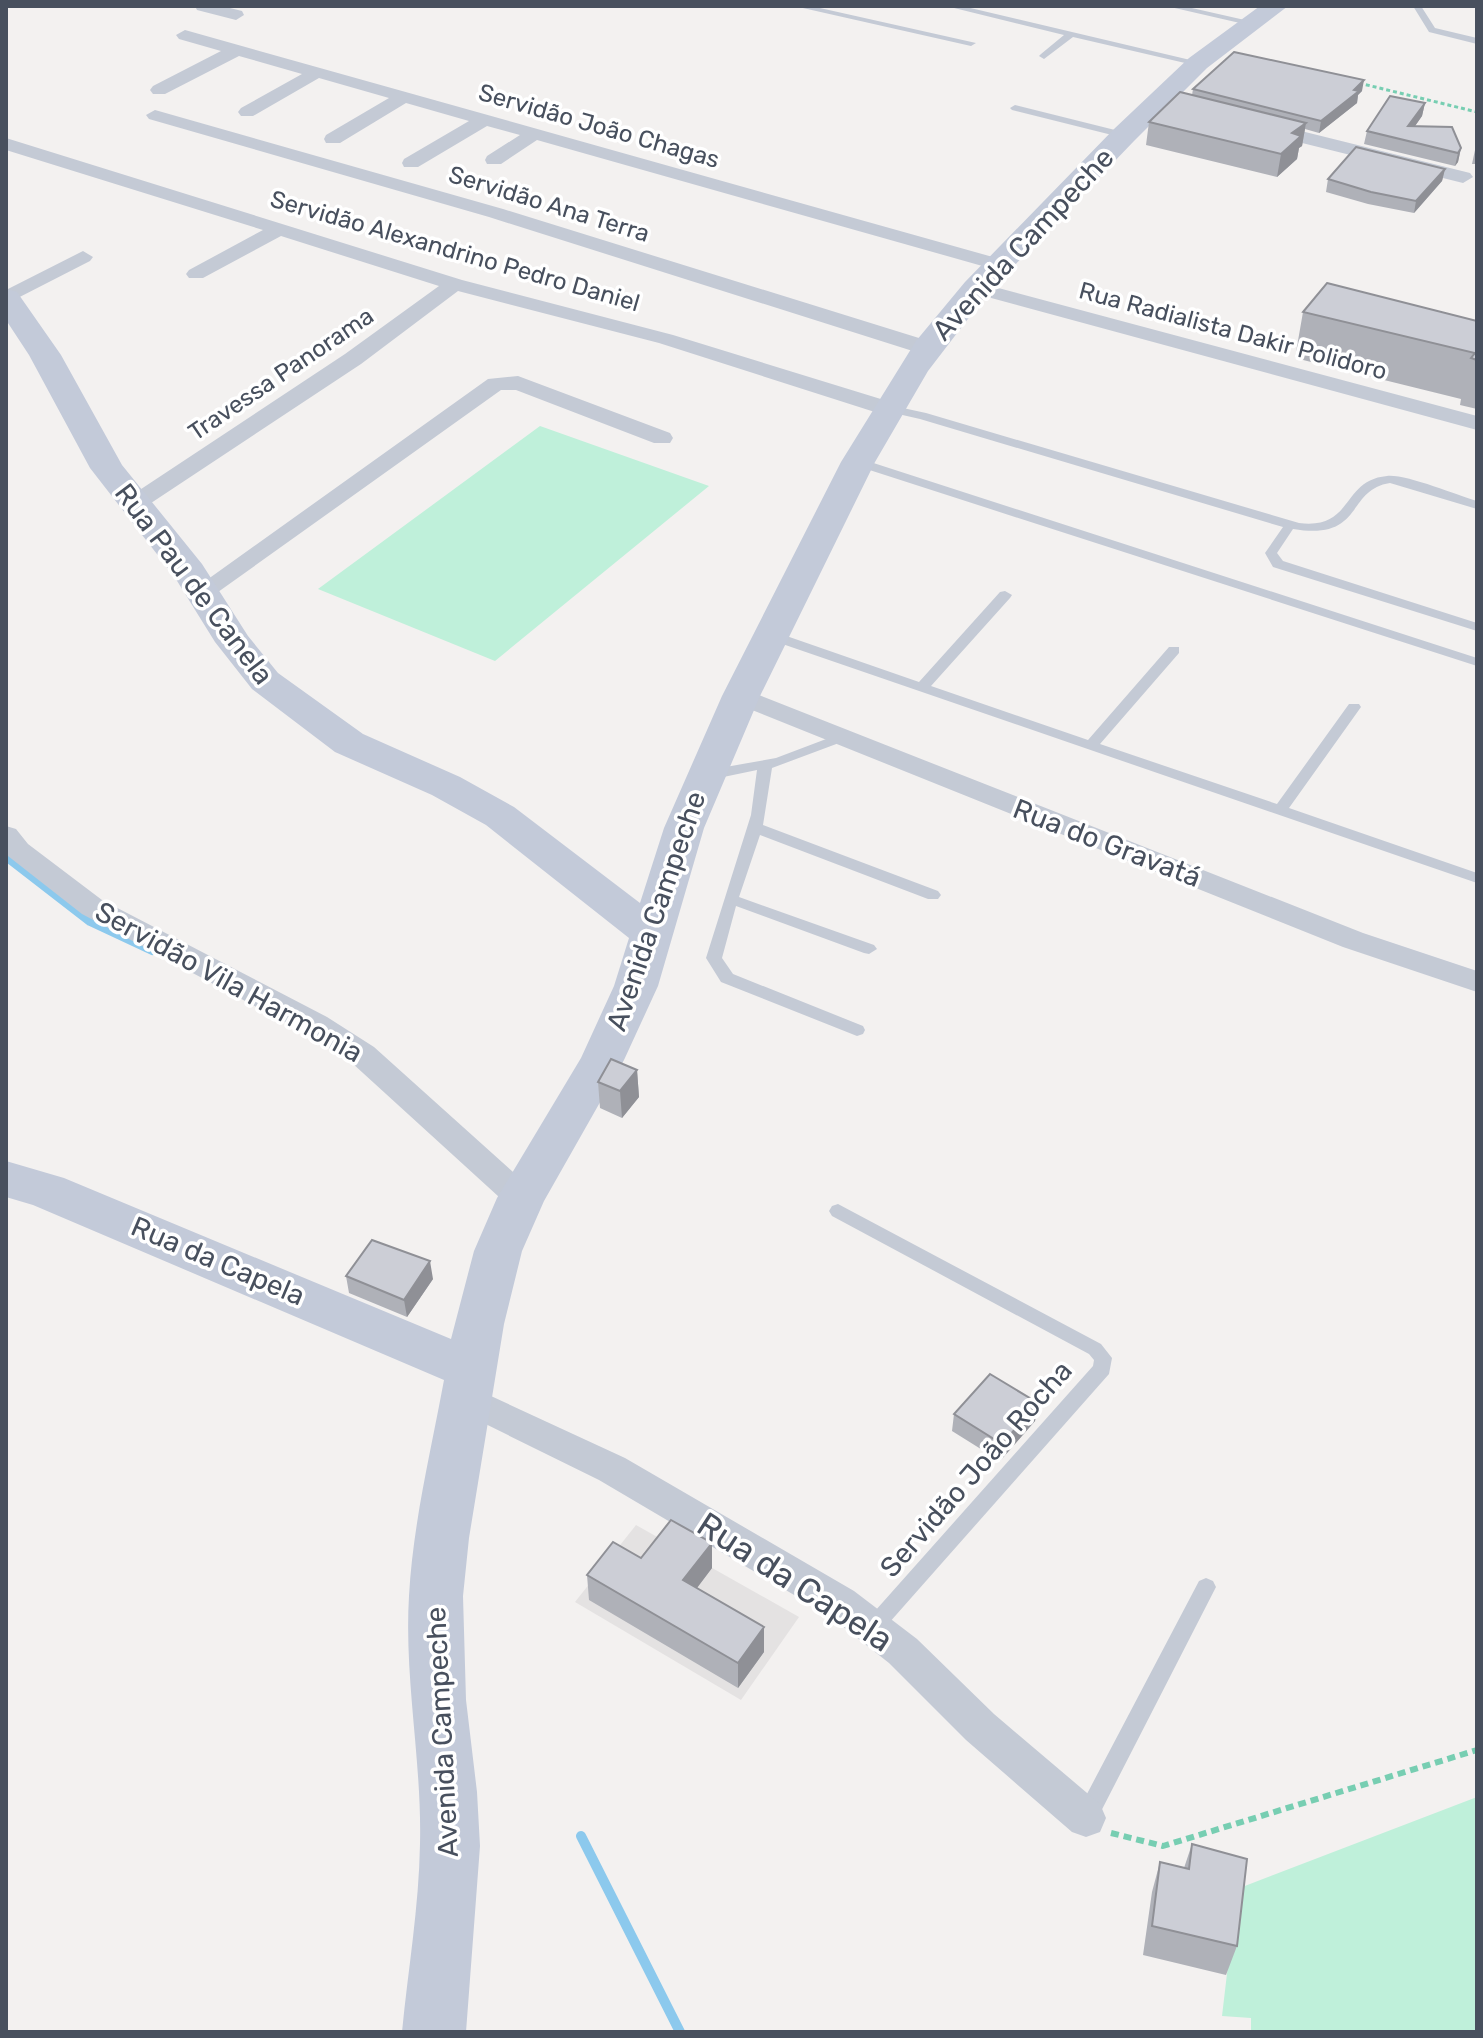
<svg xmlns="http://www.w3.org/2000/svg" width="1483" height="2038" font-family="Rubik,sans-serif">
  <rect width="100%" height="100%" fill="#f3f1f0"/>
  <!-- education -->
  <path fill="#e4e2e2" d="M636,1525L799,1617L741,1700L575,1602Z"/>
  <!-- green -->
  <path fill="#bff0da" d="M540,426L709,486L495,661L318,589Z
    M1477,1797V2032H1251V2018L1222,2016L1237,1889Z"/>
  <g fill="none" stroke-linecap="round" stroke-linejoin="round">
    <!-- stream-far1 -->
    <path stroke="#8cc9ed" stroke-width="8" d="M6,857L90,922L152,951"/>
    <!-- stream -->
    <path stroke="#8cc9ed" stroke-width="10" d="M581,1836L680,2032"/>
    <!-- path-far1 -->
    <path stroke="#77ceb2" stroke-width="3" stroke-dasharray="4 3" stroke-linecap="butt" d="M1359,83L1477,112"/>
    <!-- path -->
    <path stroke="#77ceb2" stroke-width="6" stroke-dasharray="8 5" stroke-linecap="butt" d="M1111,1833L1163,1846L1477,1750"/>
    <!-- lane -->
    <path fill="#c4cad5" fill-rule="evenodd" d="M794,6H811L976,43L971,46Z
      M946,6H962L1203,63L1198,66L1073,37L1044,59L1039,56L1041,54L1064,35Z
      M1166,6H1183L1258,23L1253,26Z
      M1413,6H1421L1435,28L1477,38V44L1429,32Z
      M1015,105L1127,133L1129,135L1124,138L1012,110L1010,108Z
      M889,405L926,413L1299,523C1354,530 1341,480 1387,476C1406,474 1456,495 1477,501V509L1390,483C1345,490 1365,541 1293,529L1277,553L1283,561L1477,623V631L1273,567L1265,553L1283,527L920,419L885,411L883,409Z
      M858,458L1477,658V666L854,465V459Z
      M1005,591L1012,595L1010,598L931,686L1088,740L1169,647H1179V653L1100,744L1277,804L1349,704H1359L1361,707L1289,808L1477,873V883L765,638L763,635L770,631L775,632L919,682L1000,592Z
      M842,733L847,734L849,737L847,740L772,768L763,825L938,891L941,895L938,899H928L760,835L739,897L874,945L877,949L869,954L864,953L736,906L722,958L733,974L863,1026L865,1030L863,1034L857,1036L721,982L706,958L751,815L757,770L709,780L702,775L709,770L776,758Z
      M838,1204L1101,1344L1112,1358L1109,1374L881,1632L874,1635L867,1632L864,1626L867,1620L1093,1366L1094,1360L1089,1354L832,1216L829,1211L832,1206Z
      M1206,1578L1213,1581L1216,1587L1094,1825L1086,1828L1078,1825L1075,1818L1078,1811L1199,1581Z"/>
    <!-- street -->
    <path fill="#c4cad5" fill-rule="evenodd" d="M195,6H222L242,11L244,15L236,20L197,10Z
      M185,30L1007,261L1010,265L1000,271L993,269L537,140L501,164H487L485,160L487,156L520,135L487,126L418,167H404L402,163L404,159L469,121L406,103L340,143H326L324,139L326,135L389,98L319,78L253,116H241L238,112L241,108L302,74L239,56L165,94H153L150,90L153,86L221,51L179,39L176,35Z
      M155,110L503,209L935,343L938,348L927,354L919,353L489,217L149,119L146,115Z
      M1265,122L1470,173L1473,177L1463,183L1258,132L1256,128L1258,124Z
      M6,138L462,280L673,335L897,404L900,409L889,416L881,414L659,343L458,291L361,364L142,509H126L122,504L126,499L345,354L439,286L281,236L203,278H189L186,274L189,270L263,230L6,150Z
      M83,251L93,257L90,261L6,304V290Z
      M976,282L1477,416V430L969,292L966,288Z
      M518,376L670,433L673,438L670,443H654L516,390H501L211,597H193L190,592L488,379Z
      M741,688L1363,933L1477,971V992L1343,947L732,702L728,696L732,690Z
      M6,826L16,829L28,844L102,900L327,1017L374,1047L532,1189L537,1198L532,1207L521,1210L510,1207L352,1063L305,1033L82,914L8,856Z
      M467,1385L625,1458L854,1591L917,1639L994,1714L1100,1804L1106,1818L1100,1832L1086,1837L1072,1832L966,1740L889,1663L828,1615L599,1480L455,1409L450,1399L455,1389Z"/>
    <!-- secondary -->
    <path fill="#c3cad9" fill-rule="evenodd" d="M1260,6H1288L1207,68L1134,141L987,294L928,371L875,462L760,696L704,828L658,986L624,1060L544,1201L522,1251L504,1324L469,1538L463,1596L466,1700L477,1792L480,1846L466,2032H402C408,1970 419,1907 420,1844C422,1761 404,1679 409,1596C413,1523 431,1451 444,1380L33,1205L6,1197V1161L64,1178L451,1339L474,1251L497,1198L581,1058L614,986L629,938L486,825L432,795L335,752L252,689L215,642L174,576L90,468L29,355L6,320V289L17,292L61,355L122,465L202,564L248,636L278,673L363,734L460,777L514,807L640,903L664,828L722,696L841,462L916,341L965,282L1114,129L1189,58Z"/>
  </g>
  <!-- wall -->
  <path fill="#afb1b8" d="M1193,89L1362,91L1358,95L1357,103L1319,133L1305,129L1302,146L1299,148L1297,159L1277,177L1146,145L1149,122L1192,95Z
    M1425,103L1422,116L1415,126L1461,148L1458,162L1455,166L1364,144L1367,131Z
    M1477,148V164H1472L1475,150Z
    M1445,169L1442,181L1414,213L1368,204L1326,192L1328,179Z
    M1303,312L1477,321V409L1460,405L1461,399L1295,358Z
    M637,1070L639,1097L622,1118L600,1108L598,1082Z
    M346,1276L433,1279L407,1317L349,1293Z
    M1038,1403L1035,1421L1000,1461L952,1431L954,1414Z
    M712,1543V1568L697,1588L764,1627V1652L738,1688L589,1600L587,1575L641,1558Z
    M1192,1844L1237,1946L1226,1975L1143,1955L1152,1892L1160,1862L1184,1868Z"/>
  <!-- shaded-wall -->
  <path fill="#8f9096" d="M1364,80L1362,91L1358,95L1357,103L1319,133L1321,121Z
    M1425,103L1422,116L1406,139L1408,126Z
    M1306,123L1302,146L1299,148L1297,159L1277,177L1281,154L1292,133Z
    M1461,148L1458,162L1455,166L1458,153Z
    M1445,169L1442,181L1414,213L1416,201Z
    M637,1070L639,1097L622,1118L620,1091Z
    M430,1261L433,1279L407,1317L404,1300Z
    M1038,1403L1035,1421L1000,1461L1002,1444Z
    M712,1543V1568L684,1605L683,1580Z
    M764,1627V1652L738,1688V1663Z"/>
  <!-- building -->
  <path fill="#ccced6" stroke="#8f9096" stroke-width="2" d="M1234,52L1364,80L1354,90L1359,91L1321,121L1193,89Z
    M1180,92L1306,123L1292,133L1301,136L1281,154L1149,122Z
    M1390,96L1425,103L1408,126L1452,127L1461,148L1458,153L1367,131Z
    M1356,147L1445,169L1416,201L1371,192L1328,179Z
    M1327,283L1477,321V360L1471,358L1475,353L1303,312Z
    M611,1059L637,1070L620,1091L598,1082Z
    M372,1240L430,1261L404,1300L346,1276Z
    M990,1374L1038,1403L1002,1444L954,1414Z
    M671,1520L712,1543L683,1580L764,1627L738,1663L587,1575L613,1542L641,1558Z
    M1192,1844L1247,1859L1237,1946L1152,1926L1160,1862L1189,1869Z"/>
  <g text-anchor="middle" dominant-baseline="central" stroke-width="7" stroke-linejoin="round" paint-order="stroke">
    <!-- far-street labels -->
    <g font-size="24" fill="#48505e" stroke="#fff">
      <text transform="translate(599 126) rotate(16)">Servidão João Chagas</text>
      <text transform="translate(549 204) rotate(17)">Servidão Ana Terra</text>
      <text transform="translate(455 251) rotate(16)">Servidão Alexandrino Pedro Daniel</text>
      <text transform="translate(1233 331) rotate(15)">Rua Radialista Dakir Polidoro</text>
      <text transform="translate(281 374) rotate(-34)">Travessa Panorama</text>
    </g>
    <!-- street labels -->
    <g font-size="28" fill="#48505e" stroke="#fff">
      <text transform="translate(1023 244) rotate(-47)">Avenida Campeche</text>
      <text transform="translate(194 584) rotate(53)">Rua Pau de Canela</text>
      <text transform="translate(1107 843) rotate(21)">Rua do Gravatá</text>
      <text transform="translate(656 911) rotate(-71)">Avenida Campeche</text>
      <text transform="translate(229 982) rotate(29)">Servidão Vila Harmonia</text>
      <text transform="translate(218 1261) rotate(23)">Rua da Capela</text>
      <text transform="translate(976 1469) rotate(-49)">Servidão João Rocha</text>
      <text transform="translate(442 1732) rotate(-93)">Avenida Campeche</text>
    </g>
    <!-- near-street labels -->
    <g font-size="34" fill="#48505e" stroke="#fff">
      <text transform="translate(795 1582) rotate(33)">Rua da Capela</text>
    </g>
  </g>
  <!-- border -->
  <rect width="1483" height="2038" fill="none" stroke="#48505e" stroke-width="16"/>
</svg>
